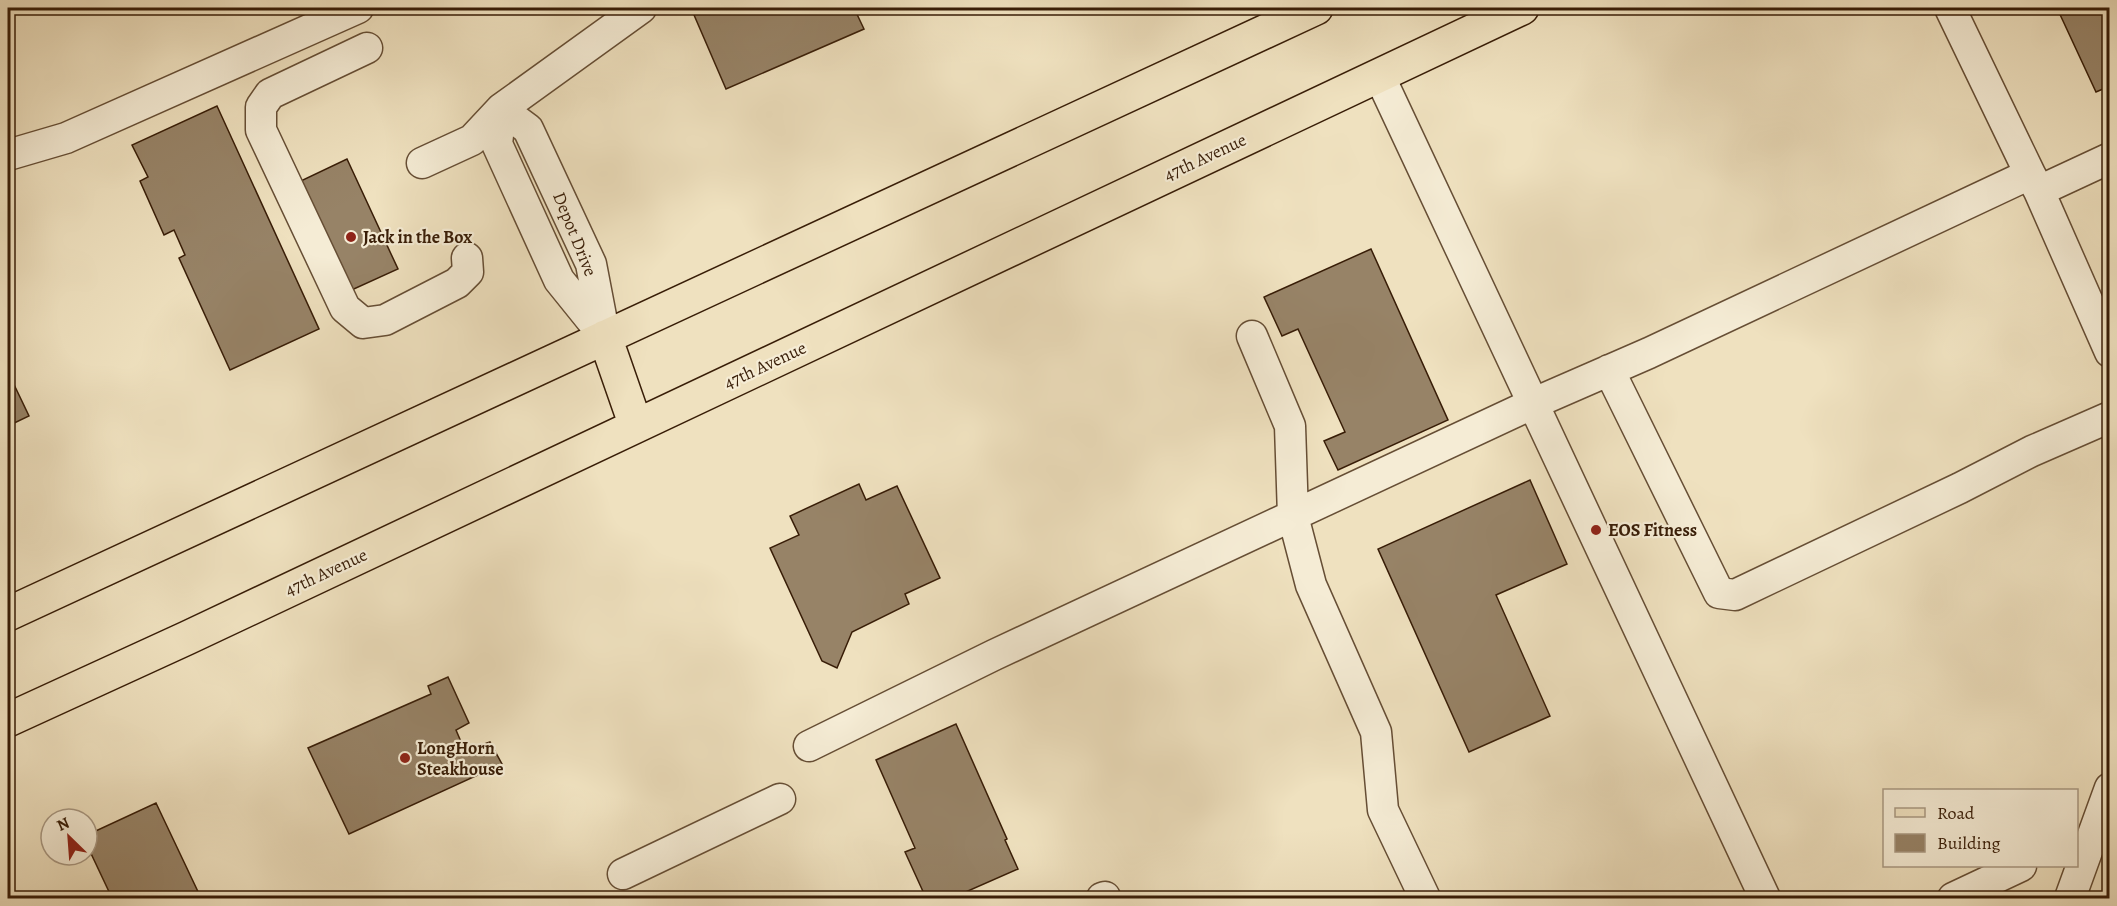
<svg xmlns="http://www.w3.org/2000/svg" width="2117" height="906" font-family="Alegreya,serif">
  <rect width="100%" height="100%" fill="#efe1bf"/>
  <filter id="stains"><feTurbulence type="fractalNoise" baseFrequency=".00333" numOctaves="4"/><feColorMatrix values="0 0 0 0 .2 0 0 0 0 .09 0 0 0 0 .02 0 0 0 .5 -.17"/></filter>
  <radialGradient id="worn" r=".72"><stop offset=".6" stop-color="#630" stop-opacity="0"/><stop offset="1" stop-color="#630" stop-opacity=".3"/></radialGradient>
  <!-- building -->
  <path fill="#978367" stroke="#381d07" stroke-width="1.5" d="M691,8H854L864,29L726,89Z
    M2057,8H2110V86L2096,92Z
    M217,106L319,329L230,370L179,258L185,255L174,230L164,235L140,181L148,177L132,145Z
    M347,159L398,269L345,293L286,188Z
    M1371,249L1448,420L1338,470L1324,441L1345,432L1298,329L1282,336L1264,297Z
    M8,372L29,416L8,426Z
    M1530,480L1567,564L1496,595L1550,716L1469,752L1378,549Z
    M859,484L866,500L897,486L940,578L905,594L909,604L852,632L837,668L822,661L770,548L799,535L790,516Z
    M448,677L469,723L456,730L465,751L490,742L502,764L349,834L308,748L431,694L428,686Z
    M956,724L1007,839L1005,840L1018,869L952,898H926L905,852L915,848L876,760Z
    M156,803L201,898H112L87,845V835Z"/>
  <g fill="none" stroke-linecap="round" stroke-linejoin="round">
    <!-- minor casing -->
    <g stroke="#664e35" stroke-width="33">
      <path id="minor" d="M1950,8L2030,174
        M367,48L270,94L261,107V130L345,308L363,323L385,320L457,283L468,272L467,258
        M1379,75L1765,898
        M501,109L528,129L591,264L605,337L559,280L497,144Z
        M8,155L66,138L358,8
        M422,163L472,140L501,109L641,8
        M2039,191L2110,158
        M1252,336L1290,426L1293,516L1311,585L1376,732L1383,810L1425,898
        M1609,370L1719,593L1735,595L1960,488L2032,451L2110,417
        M809,746L994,655L1532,404L1649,353L2030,174L2039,191L2110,352
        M623,874L780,799
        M1102,898L1105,897
        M1953,898L2021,866
        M2070,898L2110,788"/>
    </g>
    <!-- major casing -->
    <g stroke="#381d07" stroke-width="36">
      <path id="major" d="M605,337L636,426
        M8,614L1316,8
        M8,720L187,638L1522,8"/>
    </g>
    <!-- minor -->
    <use href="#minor" stroke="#f5ecd5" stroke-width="30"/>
    <!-- major -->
    <use href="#major" stroke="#efe1bf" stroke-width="33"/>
  </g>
  <!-- markers -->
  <g fill="#8f2418" stroke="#f5ecd5" stroke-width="2">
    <circle cx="351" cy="237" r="6"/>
    <circle cx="1596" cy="530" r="6"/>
    <circle cx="405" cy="758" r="6"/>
  </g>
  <g text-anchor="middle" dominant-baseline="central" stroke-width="4.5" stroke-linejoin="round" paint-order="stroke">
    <!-- street labels -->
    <g font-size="18" fill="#381d07" stroke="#f5ecd5">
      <text transform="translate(1205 157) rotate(-25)">47th Avenue</text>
      <text transform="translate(575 234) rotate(68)">Depot Drive</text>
      <text transform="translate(765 365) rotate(-25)">47th Avenue</text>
      <text transform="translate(326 572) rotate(-25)">47th Avenue</text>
    </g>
    <!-- poi labels -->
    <g font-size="18" font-weight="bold" fill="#381d07" stroke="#f5ecd5" text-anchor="start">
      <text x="363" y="237">Jack in the Box</text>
      <text x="1608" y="530">EOS Fitness</text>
      <text x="417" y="748">LongHorn<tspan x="417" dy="21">Steakhouse</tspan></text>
    </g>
  </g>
  <!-- margin -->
  <rect width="2117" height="906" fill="none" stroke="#efe1bf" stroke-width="30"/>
  <rect x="9" y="9" width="2099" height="888" fill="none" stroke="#381d07" stroke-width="3"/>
  <rect x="15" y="15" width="2087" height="876" fill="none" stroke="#381d07" stroke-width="1.5"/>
  <!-- legend -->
  <rect x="1883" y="789" width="195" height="78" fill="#f5ecd5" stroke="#a99983" stroke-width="1.5"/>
  <rect x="1895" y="808" width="30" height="9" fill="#efe1bf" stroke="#a99983" stroke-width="1.5"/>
  <text x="1937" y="819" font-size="18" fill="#381d07">Road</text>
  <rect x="1895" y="834" width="30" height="18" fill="#978367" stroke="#a99983" stroke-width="1.5"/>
  <text x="1937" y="849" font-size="18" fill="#381d07">Building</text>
  <!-- north arrow -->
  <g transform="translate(69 837) rotate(335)"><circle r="28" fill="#f5ecd5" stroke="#a99983" stroke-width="1.5"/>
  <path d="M0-4.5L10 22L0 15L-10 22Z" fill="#8f2418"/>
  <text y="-9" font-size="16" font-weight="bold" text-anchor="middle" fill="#381d07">N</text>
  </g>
  <rect width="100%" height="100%" filter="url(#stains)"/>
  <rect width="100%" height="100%" fill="url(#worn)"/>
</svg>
